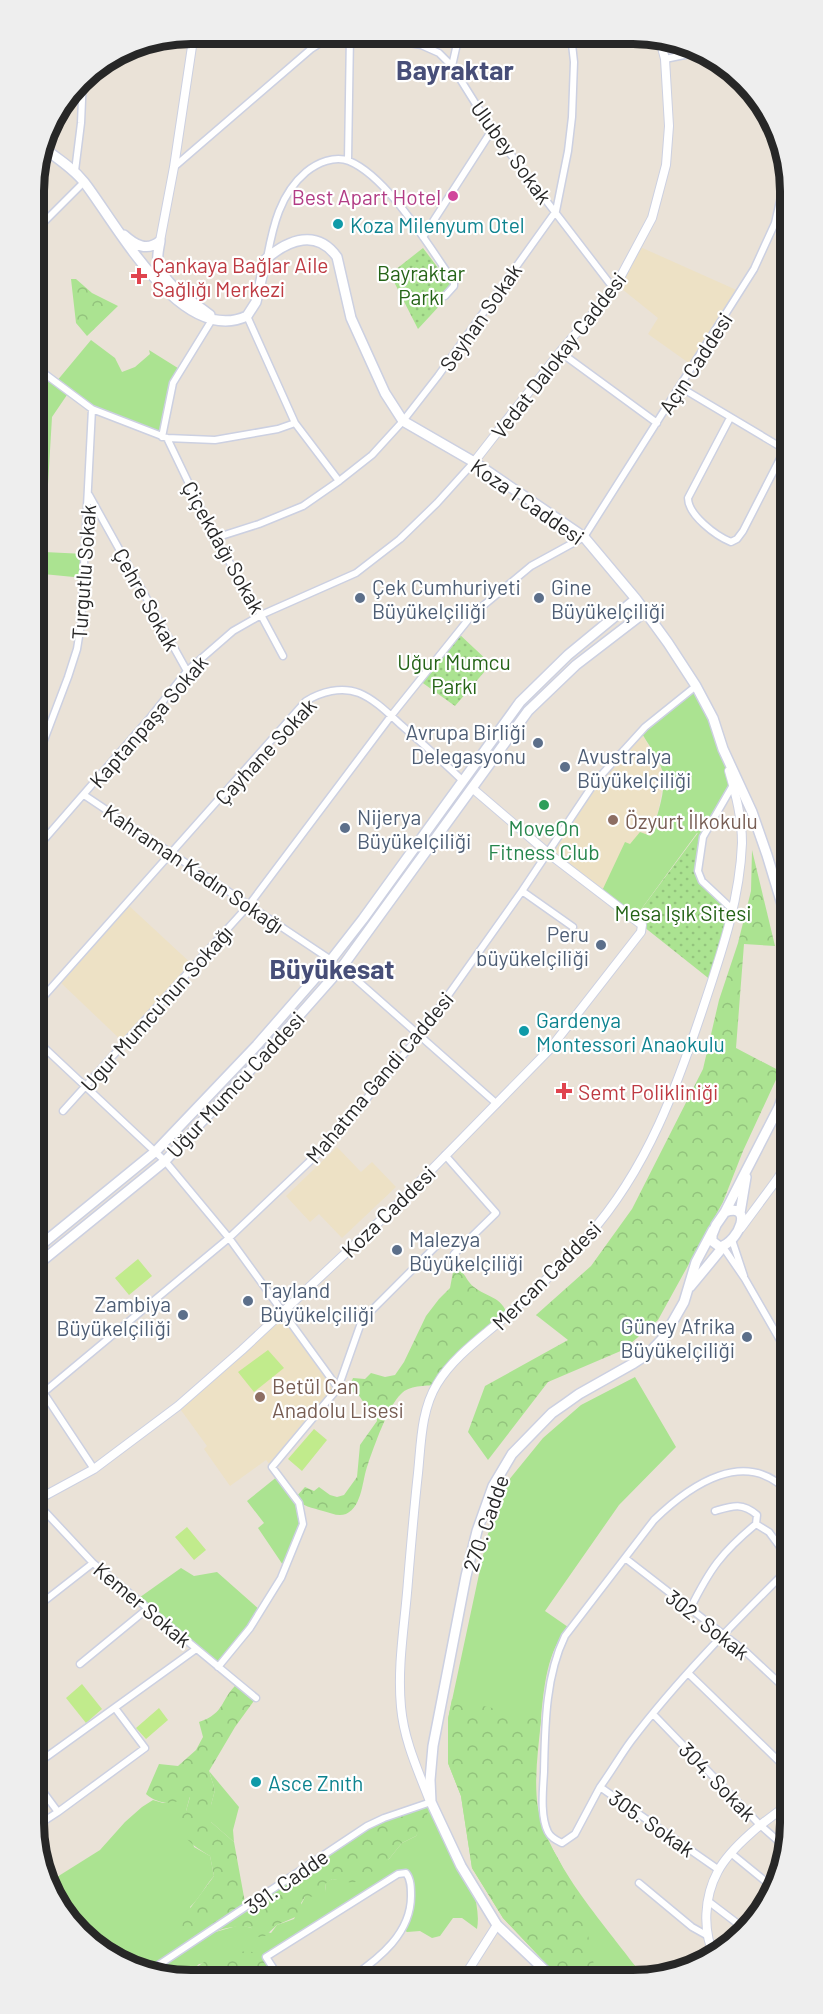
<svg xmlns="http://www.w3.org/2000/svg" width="823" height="2014" font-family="Barlow,sans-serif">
  <defs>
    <pattern id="forest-crowns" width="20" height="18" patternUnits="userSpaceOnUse" patternTransform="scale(1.5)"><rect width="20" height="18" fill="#abe391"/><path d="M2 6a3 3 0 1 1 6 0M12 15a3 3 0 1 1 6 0" fill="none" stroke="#93c37d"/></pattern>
    <pattern id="park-dots" width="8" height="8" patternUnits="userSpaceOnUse" patternTransform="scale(1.5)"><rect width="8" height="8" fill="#abe391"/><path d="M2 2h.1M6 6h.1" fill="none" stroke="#93c37d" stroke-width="1.8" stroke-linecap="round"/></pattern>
  </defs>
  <rect width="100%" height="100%" fill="#eae2d7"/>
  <!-- education -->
  <path fill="#ede1c5" d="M638,246L741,292L693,366L648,334L658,318L617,285Z
    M641,732L662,770L663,783L659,807L651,836L601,893L548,853L588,792Z
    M126,903L194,966L124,1043L59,981Z
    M337,1147L361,1172L372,1162L396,1187L342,1238L319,1214L310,1222L286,1196Z
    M283,1310L338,1388L272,1467L266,1460L230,1486L204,1449L207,1446L178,1406Z"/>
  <!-- grass -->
  <path fill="#abe391" d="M91,340L115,358L122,372L135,367L150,354L149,350L181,370L173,383L162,437L92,409L69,392L52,417L44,552L85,554L84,578L43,574L35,633L34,376L45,374L56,382Z
    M696,686L733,785L703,837L697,833L634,919L601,893L625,842L630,844L640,832L651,836C656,818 668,788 662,770C658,757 648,744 641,732Z
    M635,1377L676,1447L619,1505L545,1611L568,1627C547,1651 544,1687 541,1718C539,1739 533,1770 535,1791C540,1854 599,1917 636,1967L639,1976H558L503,1918L472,1868L461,1796L448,1763V1719L487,1537L503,1487L543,1438L581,1405Z
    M278,1476L299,1503L303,1524L285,1568L258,1528L264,1523L247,1501Z
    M181,1568L194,1576L217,1572L261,1611L218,1667L136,1600Z
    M209,1771L239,1807L233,1830L234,1842L211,1822V1805L215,1790Z
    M190,1796L186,1811L194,1847L210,1856L214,1876C205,1886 200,1898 190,1907L205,1935L240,1925L271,1933L277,1925L294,1919L305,1897L326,1891L325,1883L332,1879L341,1880L389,1859L402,1843L416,1836L431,1802C448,1836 484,1891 477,1929L462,1918H453L440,1936L432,1938L420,1931L407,1932L403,1929L407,1920L409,1876L402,1872L266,1957L199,1964L185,1978H160L86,1942L49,1882L100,1850L125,1822L142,1807L153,1800L163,1803Z"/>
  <!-- forest -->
  <path fill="url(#forest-crowns)" d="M71,279H76L92,293L118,306L87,336L76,323Z
    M752,850L775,946L744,944L736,1048L780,1071L743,1151L723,1202L658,1320L623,1350L548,1382L488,1460L468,1432L485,1386L568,1340L536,1315L591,1266L632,1209L703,1069L719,1000L738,943L751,891Z
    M458,1269C466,1274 467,1282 474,1287C486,1297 503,1297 507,1315L463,1353L436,1385C425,1386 409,1385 401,1394C388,1406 374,1447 368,1464C362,1479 363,1506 346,1514C338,1517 331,1513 323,1511C313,1508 301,1506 295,1498L305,1487L314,1491L319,1487L330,1495L337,1497L344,1495L357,1477L360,1445L377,1421L376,1411L364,1403L358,1394L348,1390L353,1378L365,1379L371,1373L385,1377L395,1375L404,1362L426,1316L439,1299L450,1288L453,1272Z
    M238,1683L256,1698L235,1727L209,1771L215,1790L211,1805V1822L234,1842L246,1908L367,1826L431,1802L425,1821L416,1836L402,1843L389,1859L369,1874L353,1883L332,1879L325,1884L326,1891L324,1896L305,1897L301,1903L304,1909L300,1915L277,1925L265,1936L259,1937L252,1934V1928C225,1921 198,1940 176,1954L181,1942L183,1918L214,1876L210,1856C192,1845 180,1838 180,1816L186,1811L190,1797C175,1804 160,1806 146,1794L159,1764L178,1766L196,1750L203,1737L199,1722C226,1713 220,1699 238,1683Z
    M452,1699L541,1719C538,1757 530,1797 545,1834C549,1845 557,1855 562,1866C579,1901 592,1938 595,1976H558L503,1918L472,1868L461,1796L448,1763V1719Z
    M249,1951L266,1957L272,1967L252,1978H185C207,1956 219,1953 249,1951Z"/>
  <!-- park -->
  <path fill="url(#park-dots)" d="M423,248L451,285L440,297L442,303L418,329L390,274Z
    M458,633L491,664L455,706L420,681Z
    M698,833L703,837L699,876L734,911L712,981L634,919Z"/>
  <!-- pitch -->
  <path fill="#c1eb8c" d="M138,1259L152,1276L129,1295L115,1278Z
    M268,1350L284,1368L254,1392L238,1372Z
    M314,1429L327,1440L302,1471L288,1459Z
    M187,1527L206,1550L194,1560L175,1537Z
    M82,1684L102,1709L86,1723L66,1698Z
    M159,1708L168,1720L146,1739L136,1728Z"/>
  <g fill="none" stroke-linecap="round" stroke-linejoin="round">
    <!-- minor casing -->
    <g stroke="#ccd0e1" stroke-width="9">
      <path id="minor" d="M359,34L421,45L439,53L452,66L492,130L614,289
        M665,59L694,53
        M452,66L459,35
        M348,160L350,34
        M174,167L311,49L333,35L342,34
        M75,171L81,123L83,77
        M34,232L84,182
        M423,237L492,130
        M267,258C273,226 280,194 306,172C317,163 335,155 349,161C388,177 429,247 454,282V286L445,296
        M247,316L295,423L339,481
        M560,352L657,423
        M34,356L45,374L92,409L167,438L215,440L278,429L295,423
        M34,376L45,374
        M680,387L784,449
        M730,418L688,498C688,515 716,536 731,542L737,539L743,531L786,447
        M162,437L173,383L213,318
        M167,438L215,538L261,615L283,656
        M89,495L187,671
        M215,538L259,524L303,506L339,481L372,455L403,421L438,376L556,211L568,151L572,117L574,62L571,35
        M35,764L68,677L77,649L81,624L92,409
        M733,785L703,837L698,871L702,881L734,911
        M84,795L331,960
        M35,850L149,719L187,671L233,631L261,615L356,573L400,539L437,503L474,462
        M522,891L573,927
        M342,967L497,1104
        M36,1005L306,701C321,692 341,686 359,693C374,699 388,713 400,724C421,742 442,761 462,780
        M36,1040L165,1161L229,1238L338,1388
        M63,1111L249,905L391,716L472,615L531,566L584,537L754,269L775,223L785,179
        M36,1137L37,1136
        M445,1155L496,1213L454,1254
        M732,1240L744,1276
        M723,1247L745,1279L788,1354
        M37,1383L94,1469
        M37,1398L229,1238L330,1142L420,1035L522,891L595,782L645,727L696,686
        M37,1503L93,1563L256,1698
        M715,1511C732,1506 742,1502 757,1515L756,1524L769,1532L789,1559
        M625,1558L746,1652L789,1692
        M38,1606L93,1563
        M690,1609C710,1569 721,1553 756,1524
        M80,1664L147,1609
        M218,1667L250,1628L281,1578L303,1524L299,1503L272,1467L338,1388L362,1320L440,1242
        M688,1673L789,1771
        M653,1714L760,1825L785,1847
        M38,1763L196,1649
        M38,1785L58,1812L38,1825
        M600,1787L575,1834L562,1843C556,1840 551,1838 548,1832C540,1816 543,1790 544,1772C545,1728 545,1677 565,1636L654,1520C690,1485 746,1446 789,1493
        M58,1812L145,1748L115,1708
        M732,1854L770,1885
        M719,1870L600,1787C611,1772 620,1756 631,1741C678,1679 734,1623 789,1568
        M639,1883L692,1927L708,1936
        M708,1901L746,1930
        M148,1972L367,1826L384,1818L431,1802
        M279,1977L266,1957L398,1874L406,1873C411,1879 411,1888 411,1896C411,1933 380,1958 352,1977"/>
    </g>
    <!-- tertiary casing -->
    <g stroke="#ccd0e1" stroke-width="10">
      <path id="tertiary" d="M160,241L174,167L194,33
        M474,462L560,352L614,289L652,218L666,165L669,126L665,59L659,36
        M741,1228L778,1178L788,1161
        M37,1500L94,1469L178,1406L242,1350L396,1206L549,1050L641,932L642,925L548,853L472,788
        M429,1799C417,1768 404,1740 401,1707C397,1665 405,1623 408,1581C411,1545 414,1509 418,1473C421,1444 421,1410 437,1384C453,1357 482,1337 505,1317C534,1292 562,1265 587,1237C648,1169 678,1084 706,999C723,948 740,897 742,843C742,818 736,795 729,771
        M715,1957C702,1931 704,1897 718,1871C731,1847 767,1818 790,1804
        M464,1977L497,1925"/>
    </g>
    <!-- secondary casing -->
    <g stroke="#ccd0e1" stroke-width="12">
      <path id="secondary" d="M42,147C57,158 73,168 84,182C116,223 181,347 247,316L256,302L266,259C289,239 317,229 337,257L351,318L385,393L403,421L474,462L584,537L636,599L668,643L696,686L713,718L723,749L752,812L767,855L787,921
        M124,235C135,245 147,252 160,241
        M160,241C159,248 157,254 158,261C162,285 193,301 210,315
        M725,1212C754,1202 740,1241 720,1247L712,1241V1235L716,1225L725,1212L746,1171L779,1107L787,1085
        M740,1213L746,1177
        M36,1249L156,1151L257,1045L331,960L363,919L520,702L568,655L636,599
        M37,1265L165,1161L266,1053L342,967L528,711L576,665L645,612
        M690,1287L723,1247
        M551,1976L497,1925L461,1866L431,1802L430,1780L433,1746L466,1576L477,1531L493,1486L512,1454L552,1413L565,1404L579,1394L634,1363L648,1354L664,1337L684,1302L696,1262L713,1230"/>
    </g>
    <!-- minor -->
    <use href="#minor" stroke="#fff" stroke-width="6"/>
    <!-- tertiary -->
    <use href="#tertiary" stroke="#fff" stroke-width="8"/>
    <!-- secondary -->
    <use href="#secondary" stroke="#fff" stroke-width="9"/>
  </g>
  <!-- markers -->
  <circle fill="#d1479c" stroke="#fff" stroke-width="2" cx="453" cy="196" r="6"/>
  <g fill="#0f9aa8" stroke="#fff" stroke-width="2">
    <circle cx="338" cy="224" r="6"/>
    <circle cx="524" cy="1031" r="6"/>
    <circle cx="256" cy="1782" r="6"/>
  </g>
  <g fill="#e0444e" stroke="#fff" stroke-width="2">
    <path d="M136 267h6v6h6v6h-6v6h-6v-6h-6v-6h6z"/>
    <path d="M561 1082h6v6h6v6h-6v6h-6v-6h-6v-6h6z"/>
  </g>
  <g fill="#5c6f8a" stroke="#fff" stroke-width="2">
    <circle cx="360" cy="598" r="6"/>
    <circle cx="539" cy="598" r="6"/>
    <circle cx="538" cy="743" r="6"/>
    <circle cx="565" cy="767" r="6"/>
    <circle cx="345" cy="828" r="6"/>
    <circle cx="601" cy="945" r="6"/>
    <circle cx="397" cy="1250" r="6"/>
    <circle cx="248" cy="1301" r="6"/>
    <circle cx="183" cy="1315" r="6"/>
    <circle cx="747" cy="1337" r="6"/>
  </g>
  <circle fill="#2e9e5b" stroke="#fff" stroke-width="2" cx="544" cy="805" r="6"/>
  <g fill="#8d6e63" stroke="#fff" stroke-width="2">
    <circle cx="613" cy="820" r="6"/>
    <circle cx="260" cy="1397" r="6"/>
  </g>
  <g text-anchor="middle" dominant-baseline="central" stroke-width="4.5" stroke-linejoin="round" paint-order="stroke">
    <!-- street labels -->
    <g font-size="21" fill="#272727" stroke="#fff">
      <text transform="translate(512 152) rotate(54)">Ulubey Sokak</text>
      <text transform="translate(480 317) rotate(-55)">Seyhan Sokak</text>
      <text transform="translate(558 355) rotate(-52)">Vedat Dalokay Caddesi</text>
      <text transform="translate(695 363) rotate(-57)">Açın Caddesi</text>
      <text transform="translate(528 501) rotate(35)">Koza 1 Caddesi</text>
      <text transform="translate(224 547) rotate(61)">Çiçekdağı Sokak</text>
      <text transform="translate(83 572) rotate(-86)">Turgutlu Sokak</text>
      <text transform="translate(147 599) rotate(61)">Çehre Sokak</text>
      <text transform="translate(148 721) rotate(-49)">Kaptanpaşa Sokak</text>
      <text transform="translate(265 751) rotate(-47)">Çayhane Sokak</text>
      <text transform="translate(194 868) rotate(34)">Kahraman Kadın Sokağı</text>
      <text transform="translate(156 1008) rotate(-48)">Ugur Mumcu'nun Sokağı</text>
      <text transform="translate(379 1077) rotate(-50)">Mahatma Gandi Caddesi</text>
      <text transform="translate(235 1084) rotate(-47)">Uğur Mumcu Caddesi</text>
      <text transform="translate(388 1211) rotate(-44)">Koza Caddesi</text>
      <text transform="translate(546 1275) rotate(-45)">Mercan Caddesi</text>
      <text transform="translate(485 1523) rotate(-71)">270. Cadde</text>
      <text transform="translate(143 1604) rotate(40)">Kemer Sokak</text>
      <text transform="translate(708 1624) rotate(38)">302. Sokak</text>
      <text transform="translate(718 1781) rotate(46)">304. Sokak</text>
      <text transform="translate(652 1823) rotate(35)">305. Sokak</text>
      <text transform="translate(286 1881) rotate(-35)">391. Cadde</text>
    </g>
    <!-- hotel labels -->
    <g font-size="21" fill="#b23c85" stroke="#fff" text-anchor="end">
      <text x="441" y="196">Best Apart Hotel</text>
    </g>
    <!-- culture labels -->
    <g font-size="21" fill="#0d838f" stroke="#fff" text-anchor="start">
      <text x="350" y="224">Koza Milenyum Otel</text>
      <text x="536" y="1019">Gardenya<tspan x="536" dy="24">Montessori Anaokulu</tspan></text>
      <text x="268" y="1782">Asce Znıth</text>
    </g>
    <!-- health labels -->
    <g font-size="21" fill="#be3a42" stroke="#fff" text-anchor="start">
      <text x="152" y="264">Çankaya Bağlar Aile<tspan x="152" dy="24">Sağlığı Merkezi</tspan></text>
      <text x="578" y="1091">Semt Polikliniği</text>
    </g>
    <!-- park labels -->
    <g font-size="21" fill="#256417" stroke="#fff">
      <text x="421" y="272">Bayraktar<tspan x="421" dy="24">Parkı</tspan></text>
      <text x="454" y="661">Uğur Mumcu<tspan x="454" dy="24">Parkı</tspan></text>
      <text x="683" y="912">Mesa Işık Sitesi</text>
    </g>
    <!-- service labels -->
    <g font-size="21" fill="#4e5e75" stroke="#fff" text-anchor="start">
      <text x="372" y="586">Çek Cumhuriyeti<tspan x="372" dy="24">Büyükelçiliği</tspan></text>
      <text x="551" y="586">Gine<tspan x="551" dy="24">Büyükelçiliği</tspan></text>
      <text x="526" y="731" text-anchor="end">Avrupa Birliği<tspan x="526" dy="24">Delegasyonu</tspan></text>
      <text x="577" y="755">Avustralya<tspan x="577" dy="24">Büyükelçiliği</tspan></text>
      <text x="357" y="816">Nijerya<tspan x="357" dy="24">Büyükelçiliği</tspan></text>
      <text x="589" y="933" text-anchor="end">Peru<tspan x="589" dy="24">büyükelçiliği</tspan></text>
      <text x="409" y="1238">Malezya<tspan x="409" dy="24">Büyükelçiliği</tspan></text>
      <text x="260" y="1289">Tayland<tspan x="260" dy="24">Büyükelçiliği</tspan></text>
      <text x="171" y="1303" text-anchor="end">Zambiya<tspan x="171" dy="24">Büyükelçiliği</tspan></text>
      <text x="735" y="1325" text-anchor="end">Güney Afrika<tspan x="735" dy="24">Büyükelçiliği</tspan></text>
    </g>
    <!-- education labels -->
    <g font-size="21" fill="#785e54" stroke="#fff" text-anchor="start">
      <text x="625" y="820">Özyurt İlkokulu</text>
      <text x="272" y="1385">Betül Can<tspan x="272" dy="24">Anadolu Lisesi</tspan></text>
    </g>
    <!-- leisure labels -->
    <g font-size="21" fill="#27864d" stroke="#fff">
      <text x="544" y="827">MoveOn<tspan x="544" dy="24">Fitness Club</tspan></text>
    </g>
    <!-- district labels -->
    <g font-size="27" font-weight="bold" fill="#474e78" stroke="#fff">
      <text x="455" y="69">Bayraktar</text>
      <text x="332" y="968">Büyükesat</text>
    </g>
  </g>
  <!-- crop -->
  <path d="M0 0H823V2014H0ZM191 44H633A147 147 0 0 1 780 191V1823A147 147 0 0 1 633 1970H191A147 147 0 0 1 44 1823V191A147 147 0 0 1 191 44Z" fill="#eee" fill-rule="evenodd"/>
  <path fill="none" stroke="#272727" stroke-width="8" d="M191 44H633A147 147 0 0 1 780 191V1823A147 147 0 0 1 633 1970H191A147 147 0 0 1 44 1823V191A147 147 0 0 1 191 44Z"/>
</svg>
